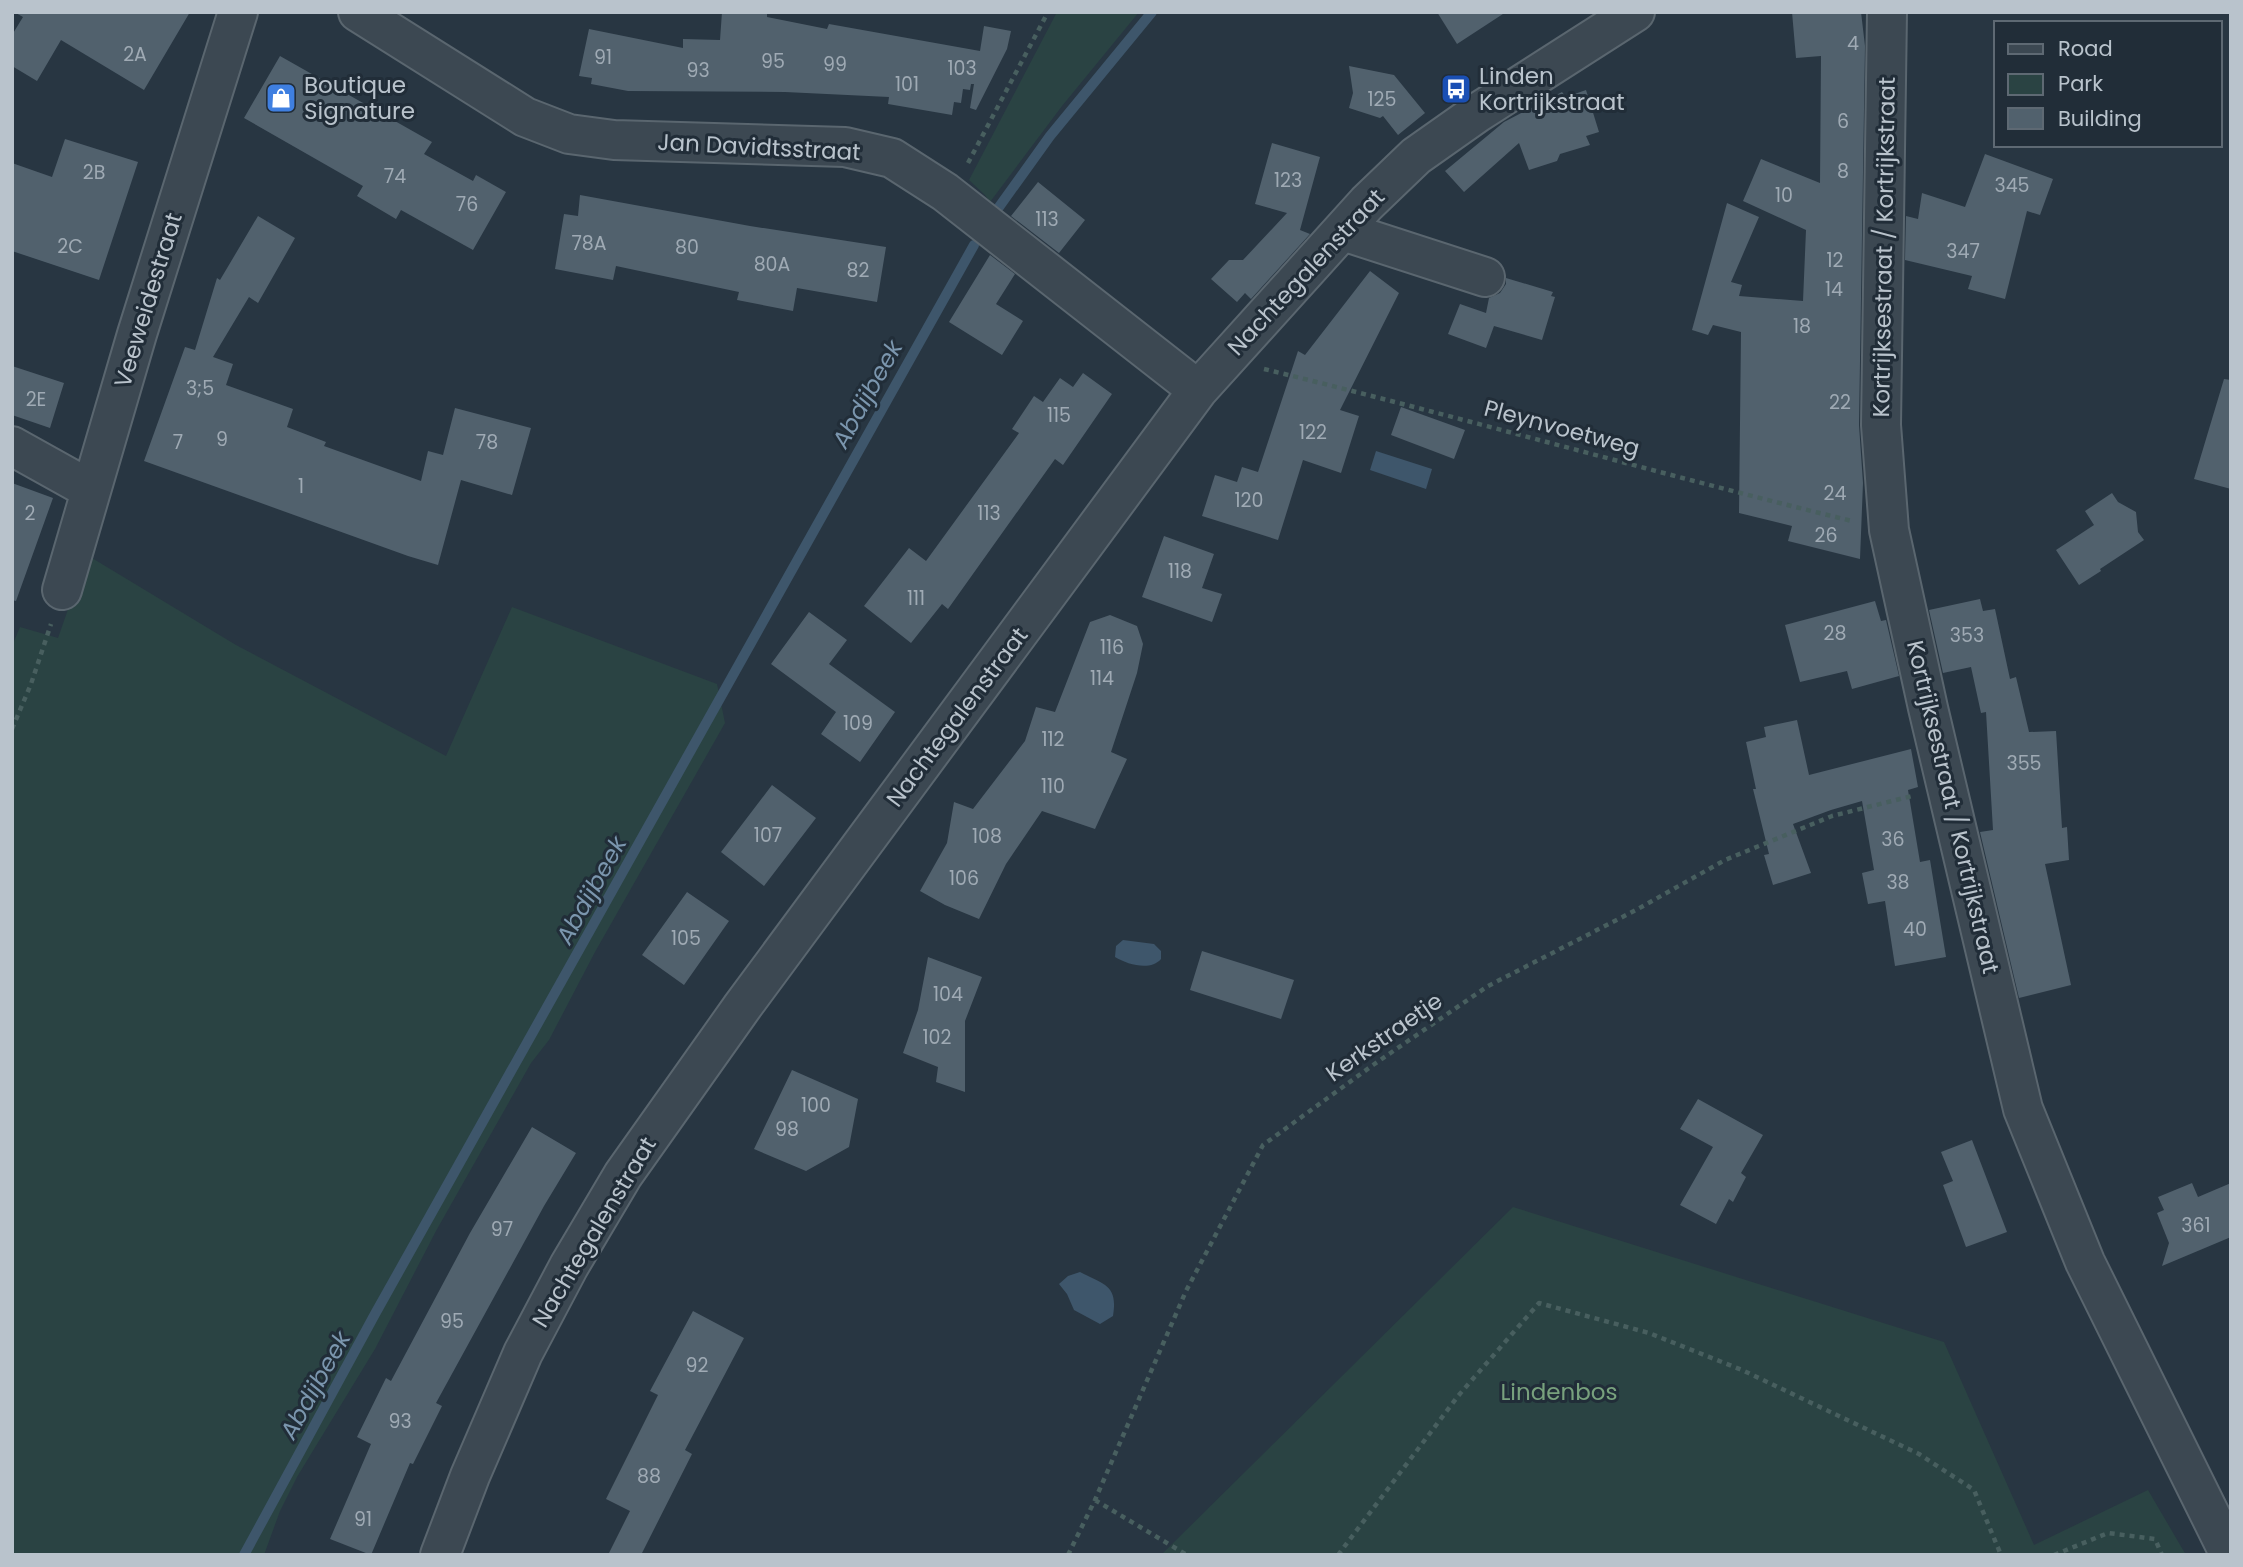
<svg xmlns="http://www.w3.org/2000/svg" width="2243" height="1567" font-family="Poppins,sans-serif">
  <rect width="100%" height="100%" fill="#283642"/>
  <!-- green -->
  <path fill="#2a4343" d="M1057,12H1139L1062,106L990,202L985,195L969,180Z
    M87,555L236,645L446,756L512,607L717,684L725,723L595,952L549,1040L531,1063L436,1231L375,1349L297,1477L280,1511L264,1555H12V646L20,627L58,638Z
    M1513,1207L1944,1342L2034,1545L2148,1490L2186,1555H1161Z"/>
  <!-- water -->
  <path fill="#3e566b" d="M1376,451L1432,469L1426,489L1370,470Z
    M1123,940L1154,944L1161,951V959C1151,971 1128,965 1115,957L1116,946Z
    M1080,1272C1105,1285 1118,1285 1113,1316L1100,1324L1074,1310L1067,1294L1059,1284L1068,1276Z"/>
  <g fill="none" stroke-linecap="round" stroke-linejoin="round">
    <!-- stream -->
    <path stroke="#3e566b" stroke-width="10" d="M999,207L1050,136L1152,12
      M244,1555L375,1314L974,245"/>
  </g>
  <!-- building -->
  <path fill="#51616d" d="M14,12H190L144,90L61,40L37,81L12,66V35L23,17Z
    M722,12H767V17L827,29L829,24L980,51L984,26L1011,31L1007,49L976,110L970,108L974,84H971L970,90L963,89L961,103L954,102L952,115L888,104L889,97L785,92L628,91L591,84L592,78L579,76L589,29L683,48V39L720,40Z
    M1437,12H1506L1457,44Z
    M1792,12H1861L1865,46L1859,425L1863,483L1860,559L1788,541L1792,526L1739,513L1741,332L1713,325L1708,335L1692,330L1727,203L1759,217L1731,282L1742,285L1739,296L1803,301L1806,230L1743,201L1761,159L1820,183L1821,56L1796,58Z
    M280,56L432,142L424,154L473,181L476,175L506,192L473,250L401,210L396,219L357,196L363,186L244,118Z
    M1349,66L1394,75L1425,113L1398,135L1383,116L1380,118L1349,108L1353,93Z
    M1586,90L1599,132L1586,136L1590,145L1560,154L1557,161L1529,170L1519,143L1464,192L1445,171L1504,122L1562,92L1566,97Z
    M65,139L138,162L99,280L12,251V163L52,177Z
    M1272,143L1320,157L1300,230L1310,234L1251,299L1245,293L1237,302L1211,279L1229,260H1243L1287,213L1255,204Z
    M1985,154L2053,179L2040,215L2027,211L2005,299L1968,289L1972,276L1905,260L1906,216L1918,219L1922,193L1965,207Z
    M1038,182L1085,220L1059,253L1011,216Z
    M580,195L750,226L886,247L877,302L797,288L793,311L737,300L739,292L616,266L613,280L555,269L564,214L578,216Z
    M258,216L295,238L258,303L249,297L213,357L233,364L226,385L293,409L287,427L326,442L324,446L421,481L428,451L443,455L455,408L531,428L512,495L461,480L438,565L408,556L144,461L185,347L195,350L217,278L220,280Z
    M990,255L1015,274L996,304L1023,321L1002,355L949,322Z
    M1370,271L1399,293L1340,410L1359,416L1341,473L1303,460L1278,540L1202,516L1215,475L1237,482L1242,467L1258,472L1298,351L1305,355Z
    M1506,278L1553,292L1551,296L1555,297L1542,340L1494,326L1486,348L1448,334L1460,304L1486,313L1489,298L1500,293L1506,284Z
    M12,366L64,383L50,428L12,415Z
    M1083,373L1112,394L1063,465L1055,459L948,609L942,604L911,643L864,606L909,548L926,561L1019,433L1012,429L1034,396L1043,402L1060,378L1073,387Z
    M2224,379L2231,380V489L2194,479Z
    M1401,407L1465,430L1454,459L1391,435Z
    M12,483L53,498L16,601L12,600Z
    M2112,493L2118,502L2136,512L2138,532L2144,540L2100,569L2101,571L2079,585L2056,550L2094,525L2085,511Z
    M1164,536L1214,554L1202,588L1222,594L1212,622L1142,597Z
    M1980,599L1983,611L1995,609L2010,679L2016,677L2029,732L2056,731L2062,828L2067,827L2069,860L2045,864L2071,985L2019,998L1980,832L1993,830L1986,712L1981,713L1971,667L1943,673L1929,610Z
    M1875,601L1881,621L1886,620L1899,676L1852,689L1847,671L1800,682L1785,625Z
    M809,612L847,640L829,664L895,712L860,762L821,734L836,712L771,664Z
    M1110,615L1137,626L1143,644L1137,673L1111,752L1127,759L1095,829L1042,811L1006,864L979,919L945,905L920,891L947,843L954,802L973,809L1025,741L1036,707L1055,712L1090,622Z
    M1797,720L1809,775L1911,749L1918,787L1908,790L1920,862L1930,860L1946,957L1895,966L1885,901L1868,904L1862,873L1874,870L1862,801L1831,810L1793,824L1811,873L1773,885L1764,855L1769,854L1753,789H1756L1746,742L1766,737L1764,727Z
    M772,785L816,818L764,886L721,852Z
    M687,892L729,921L684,985L642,955Z
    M1202,951L1294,980L1281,1019L1190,990Z
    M928,957L982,977L965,1021V1092L936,1082L938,1067L903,1053L918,1010Z
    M792,1070L858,1099L849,1147L806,1171L754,1149Z
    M1698,1099L1763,1135L1741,1173L1746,1177L1733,1202L1729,1199L1716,1224L1680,1205L1713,1147L1680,1129Z
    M532,1127L576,1153L544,1206L436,1403L442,1406L413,1464L410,1463L371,1555L330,1539L371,1444L357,1437L386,1378L391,1381L470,1233Z
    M1972,1140L2007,1232L1966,1247L1943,1185L1953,1181L1941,1152Z
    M2192,1183L2198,1197L2231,1183V1237L2162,1266L2169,1243L2157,1213L2164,1210L2158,1197Z
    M693,1311L744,1338L685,1450L692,1454L641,1555H608L630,1511L606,1499L658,1395L650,1391Z"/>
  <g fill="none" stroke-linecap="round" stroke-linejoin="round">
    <!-- minor casing -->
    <g stroke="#5a666f" stroke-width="42">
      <path id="minor" d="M358,12L525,117L569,134L614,140L845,147L892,158L945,192L1198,390
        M1887,12L1881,425L1889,530L1928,708L2023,1109L2085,1262L2230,1555
        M1343,231L1485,277
        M12,446L91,490
        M62,590L137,334L238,12
        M440,1555L470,1476L523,1353L569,1266L623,1175L742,1007L1198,390L1367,203L1416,156L1477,113L1635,12"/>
    </g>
    <!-- path -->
    <path stroke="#485f5f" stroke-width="4.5" stroke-dasharray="5 5" stroke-linecap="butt" d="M968,163L1048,12
      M1264,369C1461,417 1655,473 1852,521
      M12,729L31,684L51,624
      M1095,1500L1187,1555
      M1068,1555L1095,1500L1186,1291L1263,1145L1373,1065L1488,986L1636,910L1725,860L1832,816L1912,796
      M1338,1555L1458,1396L1539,1303L1649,1333L1742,1370L1919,1454L1974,1490L2001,1555
      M2054,1555L2108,1533L2155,1539L2162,1555"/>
    <!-- minor -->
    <use href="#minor" stroke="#3c4852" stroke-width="38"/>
  </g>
  <!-- icons -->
  <defs>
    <g id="bus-square" transform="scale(1.575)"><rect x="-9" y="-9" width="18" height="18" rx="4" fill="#1a4fb4" stroke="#212d38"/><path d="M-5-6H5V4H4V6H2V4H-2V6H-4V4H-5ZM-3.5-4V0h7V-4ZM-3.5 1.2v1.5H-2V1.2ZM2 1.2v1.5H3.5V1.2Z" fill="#fff"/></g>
    <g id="shop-square" transform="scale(1.575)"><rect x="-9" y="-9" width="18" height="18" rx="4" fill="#3f7fe0" stroke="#212d38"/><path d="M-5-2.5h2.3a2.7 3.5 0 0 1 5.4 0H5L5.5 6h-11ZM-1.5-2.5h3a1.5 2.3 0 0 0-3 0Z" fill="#fff"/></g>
  </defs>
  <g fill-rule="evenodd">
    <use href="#bus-square" x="1456" y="89"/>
    <use href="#shop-square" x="281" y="98"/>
  </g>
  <g text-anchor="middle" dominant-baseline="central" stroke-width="6" stroke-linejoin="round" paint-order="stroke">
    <!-- number labels -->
    <g font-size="19" fill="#9faab4">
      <text x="1853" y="43">4</text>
      <text x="135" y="54">2A</text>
      <text x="603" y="57">91</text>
      <text x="773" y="61">95</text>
      <text x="835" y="64">99</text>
      <text x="962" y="68">103</text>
      <text x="698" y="70">93</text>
      <text x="907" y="84">101</text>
      <text x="1382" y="99">125</text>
      <text x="1843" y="121">6</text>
      <text x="1843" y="171">8</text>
      <text x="94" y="172">2B</text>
      <text x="395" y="176">74</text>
      <text x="1288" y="180">123</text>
      <text x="2012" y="185">345</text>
      <text x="1784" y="195">10</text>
      <text x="467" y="204">76</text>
      <text x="1047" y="219">113</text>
      <text x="589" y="243">78A</text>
      <text x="70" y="246">2C</text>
      <text x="687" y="247">80</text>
      <text x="1963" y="251">347</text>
      <text x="1835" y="260">12</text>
      <text x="772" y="264">80A</text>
      <text x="858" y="270">82</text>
      <text x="1834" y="289">14</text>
      <text x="1802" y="326">18</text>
      <text x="200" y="388">3;5</text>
      <text x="36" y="399">2E</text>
      <text x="1840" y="402">22</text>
      <text x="1059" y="415">115</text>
      <text x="1313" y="432">122</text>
      <text x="222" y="439">9</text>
      <text x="178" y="442">7</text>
      <text x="487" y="442">78</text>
      <text x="301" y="486">1</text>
      <text x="1835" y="493">24</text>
      <text x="1249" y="500">120</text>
      <text x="30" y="513">2</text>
      <text x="989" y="513">113</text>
      <text x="1826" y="535">26</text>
      <text x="1180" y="571">118</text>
      <text x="916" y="598">111</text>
      <text x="1835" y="633">28</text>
      <text x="1967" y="635">353</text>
      <text x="1112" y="647">116</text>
      <text x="1102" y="678">114</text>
      <text x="858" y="723">109</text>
      <text x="1053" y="739">112</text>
      <text x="2024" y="763">355</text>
      <text x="1053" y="786">110</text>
      <text x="768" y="835">107</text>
      <text x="987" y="836">108</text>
      <text x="1893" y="839">36</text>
      <text x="964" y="878">106</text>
      <text x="1898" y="882">38</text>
      <text x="1915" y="929">40</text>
      <text x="686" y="938">105</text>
      <text x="948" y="994">104</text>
      <text x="937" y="1037">102</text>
      <text x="816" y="1105">100</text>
      <text x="787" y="1129">98</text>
      <text x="2196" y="1225">361</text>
      <text x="502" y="1229">97</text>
      <text x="452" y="1321">95</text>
      <text x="697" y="1365">92</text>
      <text x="400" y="1421">93</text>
      <text x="649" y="1476">88</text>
      <text x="363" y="1519">91</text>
    </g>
    <!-- poi labels -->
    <g font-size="23" fill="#b9c3cc" stroke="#212d38" text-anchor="start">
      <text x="1479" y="76">Linden<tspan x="1479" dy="26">Kortrijkstraat</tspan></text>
      <text x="304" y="85">Boutique<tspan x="304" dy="26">Signature</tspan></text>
    </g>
    <!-- street labels -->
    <g font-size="23" fill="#b9c3cc" stroke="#212d38">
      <text transform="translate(759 147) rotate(3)">Jan Davidtsstraat</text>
      <text transform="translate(1884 247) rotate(-89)">Kortrijksestraat / Kortrijkstraat</text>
      <text transform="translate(1306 272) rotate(-47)">Nachtegalenstraat</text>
      <text transform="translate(148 300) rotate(-73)">Veeweidestraat</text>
      <text transform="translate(1562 428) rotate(15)">Pleynvoetweg</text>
      <text transform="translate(957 717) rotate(-53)">Nachtegalenstraat</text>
      <text transform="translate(1953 807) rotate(77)">Kortrijksestraat / Kortrijkstraat</text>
      <text transform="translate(1384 1037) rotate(-35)">Kerkstraetje</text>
      <text transform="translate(594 1232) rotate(-59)">Nachtegalenstraat</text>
    </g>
    <!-- park labels -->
    <g font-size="23" fill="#78a17d" stroke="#212d38">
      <text x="1559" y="1392">Lindenbos</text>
    </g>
    <!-- water labels -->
    <g font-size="24" font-style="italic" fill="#7b96ae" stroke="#212d38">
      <text transform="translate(867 394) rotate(-61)">Abdijbeek</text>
      <text transform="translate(591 890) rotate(-61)">Abdijbeek</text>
      <text transform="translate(315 1385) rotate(-61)">Abdijbeek</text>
    </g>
  </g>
  <!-- border -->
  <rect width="2243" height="1567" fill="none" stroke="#b9c3cc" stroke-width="28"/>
  <!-- legend -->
  <rect x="1994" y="21" width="228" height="126" fill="#212d38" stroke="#5e6973" stroke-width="2"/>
  <rect x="2008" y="44" width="35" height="10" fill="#3c4852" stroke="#5e6973" stroke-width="2"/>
  <text x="2058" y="56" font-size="21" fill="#b9c3cc">Road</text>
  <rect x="2008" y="74" width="35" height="21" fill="#2a4343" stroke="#5e6973" stroke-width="2"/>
  <text x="2058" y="91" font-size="21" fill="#b9c3cc">Park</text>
  <rect x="2008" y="108" width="35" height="21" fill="#51616d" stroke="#5e6973" stroke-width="2"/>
  <text x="2058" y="126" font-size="21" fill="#b9c3cc">Building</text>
</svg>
